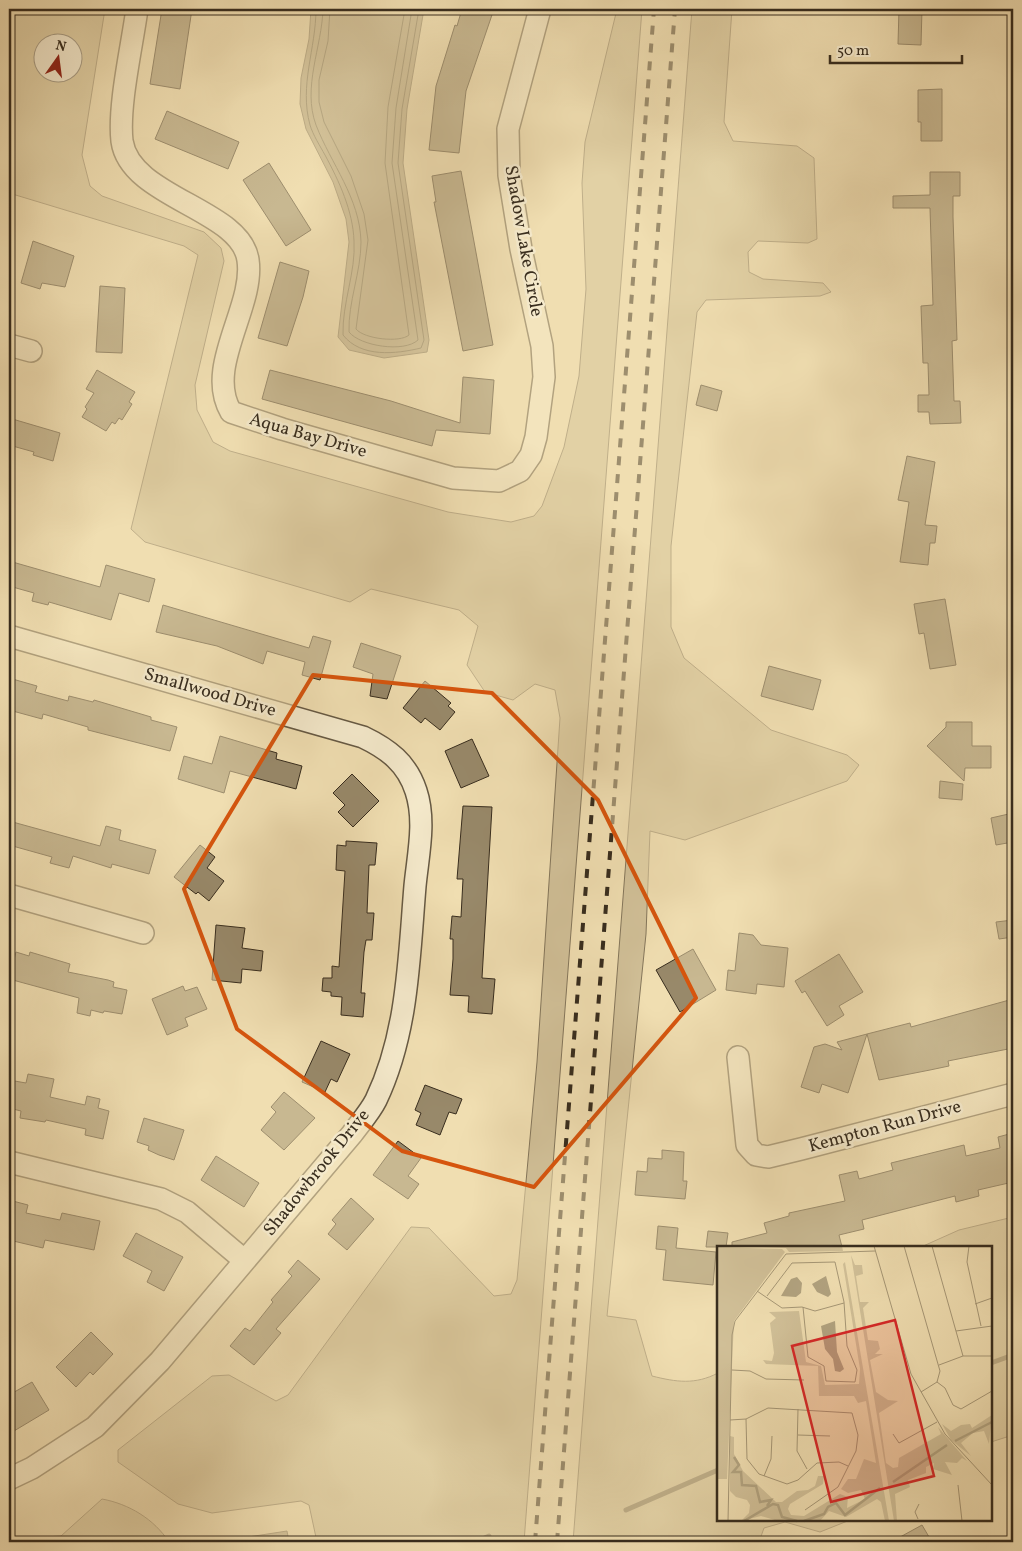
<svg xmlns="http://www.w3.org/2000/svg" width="1022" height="1551" font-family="Vollkorn,serif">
  <rect width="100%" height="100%" fill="#f0deb1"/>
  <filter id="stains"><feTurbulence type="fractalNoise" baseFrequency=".004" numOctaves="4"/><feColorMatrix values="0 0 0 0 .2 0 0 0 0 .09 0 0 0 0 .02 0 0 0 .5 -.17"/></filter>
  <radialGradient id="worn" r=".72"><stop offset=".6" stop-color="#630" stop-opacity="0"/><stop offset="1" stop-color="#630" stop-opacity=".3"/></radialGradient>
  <!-- green -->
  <path fill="#d1c098" stroke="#84765b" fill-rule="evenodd" d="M9,9H105L82,155L90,186L102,196L204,232L221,248L224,261L195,385L197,410L213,442L230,451L448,512L511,522L534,516L542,506L564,447L579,376L586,289L582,183L585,142L617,9H642L524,1542H317L309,1505L301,1501L212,1513L178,1504L118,1462V1450L212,1376L229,1375L276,1401L288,1395L411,1227L429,1228L494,1296L511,1294L517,1280L537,1062L560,718L555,690L535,684L513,700L485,692L467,665L478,626L459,610L371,589L350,602L145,542L131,529L198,255L184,246L9,193ZM72,42V72H42V42Z
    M692,9H732L724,122L733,141L797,146L814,158L817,239L808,243L758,241L748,252L749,272L763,279L823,283L831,292L820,296L706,300L697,312L671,546V627L684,658L771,730L847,755L859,765L847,781L685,840L650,831L646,934L607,1316L636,1320L652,1376C676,1382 695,1385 718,1373V1520H850L820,1532L785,1522L764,1528L759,1542H573Z
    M1013,1217V1435L991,1442V1247H921L959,1230Z
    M102,1499C129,1504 154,1519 169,1542H9V1539L61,1536Z"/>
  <!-- water -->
  <path fill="#b1a27f" stroke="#817358" d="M311,9H424L407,109L403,163L429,340L427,352L384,358L349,350L338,337L349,242L346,219L333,182L306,129L300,104L301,78L309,39Z
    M287,1531L289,1542H229V1540Z"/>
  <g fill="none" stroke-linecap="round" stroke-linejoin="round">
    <!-- shore -->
    <path stroke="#74684e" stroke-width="1" d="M316,9C316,49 299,85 310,125C313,135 320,146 325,155C339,181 353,211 354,241C356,272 342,303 343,335C361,358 396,354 421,348L424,340L398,163L402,109L419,9
      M323,9C322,47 302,87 316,125C331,164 360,198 361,242C361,272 348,302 349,332C360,346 404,353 418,340L392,163L396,108L412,9
      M330,9L328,41L319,80V102L324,122L351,176L364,214L368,240L356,329C364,339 400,343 409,335L385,163L388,107L405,9"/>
    <!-- stream -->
    <path stroke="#817358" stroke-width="5" d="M991,1363L1013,1355
      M626,1510L718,1470
      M476,1542L489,1536"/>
  </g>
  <!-- building -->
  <path fill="#98896a" stroke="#382d1e" d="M162,9H192L180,89L150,84Z
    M462,9H494L466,91L459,153L429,150L436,86L455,25L457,26Z
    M899,9H922L921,45L898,44Z
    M942,89V141H921V122H918V90Z
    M167,111L239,142L228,169L155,139Z
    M269,163L311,230L286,246L243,180Z
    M461,171L493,345L463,351L434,202H436L432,176Z
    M930,172H960V196H953V217L957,340L952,341L954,401H960L961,423L930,424L929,412H918V395H929L928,363H923L921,306L933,305L930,208H893V196L930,195Z
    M33,241L74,256L65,287L42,283L40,289L21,283Z
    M280,262L309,271L303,297L287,346L258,338Z
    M100,286L125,288L122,353L96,352Z
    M97,370L135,392L129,402L132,404L122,420L119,418L115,424L112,422L106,431L82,417L87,409L85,407L94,393L86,389Z
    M270,370L391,401L460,423L463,377L494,380L490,434L436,430L432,446L262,399Z
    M701,385L722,391L717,411L696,405Z
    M9,418L60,433L53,461L33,455L34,452L9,445Z
    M907,456L935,462L925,525L937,526L935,543H930L928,565L900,562L909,502L898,500Z
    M9,561L100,587L106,565L155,579L149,602L119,593L111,620L49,602L48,605L32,601L34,593L9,586Z
    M945,599L956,665L930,669L924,633L919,634L914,604Z
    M163,605L309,648L313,636L331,641L320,680L302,675L305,662L267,651L263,664L217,646L156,632Z
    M361,643L401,656L387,699L370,696L373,674L353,667Z
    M769,666L821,680L813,710L761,696Z
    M9,678L37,686L35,692L68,701L69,696L93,702L94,700L151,717V720L177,727L170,751L88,730V727L43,714L42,719L9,710Z
    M425,681L451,703L448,706L455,712L440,730L425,718L421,723L403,708Z
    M946,722H972V746H991V768H965L964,781L927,746L946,727Z
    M220,736L277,753L276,759L302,766L296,789L230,771L224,793L178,779L184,756L212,764Z
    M472,739L489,776L461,788L445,751Z
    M352,774L379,801L353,827L338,812L345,805L333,793Z
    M940,781L963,784L962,800L939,798Z
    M463,806L492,807L482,978L495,979L492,1014L468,1012L469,996L450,995L453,959V939H450L452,916L461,917L463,879H457Z
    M1013,813V842L996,845L991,818Z
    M9,821L100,846L106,826L121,830L119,840L156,850L149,874L112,864L111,868L73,856L69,868L50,863L52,857L9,845Z
    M346,841L377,843L375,865H369L367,913H374L372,940H366L364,952L361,993H365L363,1017L341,1015L342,997L331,996V992L322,991L323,978H332V966L339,967L345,871L336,870L337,845L346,846Z
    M200,845L215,857L207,868L224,881L209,901L198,892L196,894L174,877Z
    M1013,920V937L999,939L996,922Z
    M216,925L245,928L242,948L263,951L261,971L242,969L241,983L212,980Z
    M739,933L753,935L761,945L788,948L784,987L757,984L756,994L726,990L728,970L735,971Z
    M693,949L716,990L680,1012L656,970Z
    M16,952L29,956L30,952L70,964L68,972L108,980L114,982L113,987L127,990L122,1014L104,1011L103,1013L91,1010L90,1016L77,1013L79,998L9,979Z
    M839,954L863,992L839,1006L844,1015L827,1026L805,991L802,993L795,981Z
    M183,986L185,991L197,987L207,1009L185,1018L188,1026L167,1035L152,999Z
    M1013,999V1048L948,1061L949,1066L930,1070L879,1080L867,1034L910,1023L911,1027Z
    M867,1034L848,1093L822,1084L819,1093L801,1087L814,1047L825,1044L842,1050L837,1042Z
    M321,1041L350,1054L337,1082L331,1079L325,1092L302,1082Z
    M28,1074L54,1079L50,1097L85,1105L87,1096L100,1099L98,1108L109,1111L103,1139L85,1135L86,1129L46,1120L45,1122L20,1118L21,1111L9,1108V1080L26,1083Z
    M425,1085L462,1099L456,1114L449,1112L440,1135L416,1125L421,1113L415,1110Z
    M284,1092L315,1118L284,1150L261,1130L276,1112L271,1107Z
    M144,1118L184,1130L174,1160L159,1155L148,1150L149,1146L137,1142Z
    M1013,1133V1182L978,1190L979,1196L956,1202L955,1196L862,1220L864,1229L839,1235L842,1247H732V1242L767,1233L764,1223L789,1216V1213L845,1201L839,1175L857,1171L859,1179L893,1170L891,1163L964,1145L966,1156L1000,1148L998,1137Z
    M398,1141L421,1158L408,1176L419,1184L408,1199L373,1175Z
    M662,1150L684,1152L683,1181H687L685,1199L635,1195L637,1171L647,1172L648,1158L662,1159Z
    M216,1156L259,1183L244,1207L201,1180Z
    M351,1198L374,1219L347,1250L328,1234L336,1224L332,1220Z
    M9,1200L28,1205L26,1213L60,1220L62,1213L100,1221L94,1250L45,1240L43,1248L9,1240Z
    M658,1226L678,1228L676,1248L716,1252L713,1285L663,1280L666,1250L656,1249Z
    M708,1231L728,1233L726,1247H706Z
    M136,1233L183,1257L164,1291L147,1282L152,1271L123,1256Z
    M298,1260L320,1279L276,1329L281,1333L254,1365L230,1346L245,1328L250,1331L273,1302L271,1300L292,1276L288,1272Z
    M91,1332L113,1354L93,1375L90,1372L76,1387L56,1367Z
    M32,1382L49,1410L9,1434V1395Z
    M922,1525L932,1542H891Z"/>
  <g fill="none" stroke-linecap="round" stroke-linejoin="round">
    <!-- minor casing -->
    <g stroke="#665943" stroke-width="24">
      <path id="minor" d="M137,9C132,46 118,106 122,141C130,198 241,209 248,260C255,307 204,367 231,412L282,429L453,478L499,481L520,471L531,455L536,437L544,377L542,346L521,249L509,175L508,129L540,9
        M9,345L31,351
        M9,636L363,737C388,749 407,763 416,791C426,821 418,855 415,886C409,958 408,1033 376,1100C370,1112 360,1123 352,1134L160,1361L95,1427L32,1468L9,1479
        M9,895L143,933
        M738,1057L747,1145L756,1155L768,1157L801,1149L1013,1094
        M9,1162L161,1199L187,1212L244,1260"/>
    </g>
    <!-- minor -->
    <use href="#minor" stroke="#f5eacc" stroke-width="21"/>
    <!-- rail -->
    <path stroke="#382d1e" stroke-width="4" stroke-dasharray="9 9" stroke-linecap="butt" d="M535,1542L654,9
      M557,1542L675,9"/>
  </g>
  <!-- marked area -->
  <path d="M0 0H1022V1551H0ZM313,675L492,693L598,800L696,998L534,1187L402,1151L237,1029L184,889Z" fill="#f0deb1" fill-opacity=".55" fill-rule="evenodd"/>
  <path fill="none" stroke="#d6550e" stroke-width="4" stroke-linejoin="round" d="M313,675L492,693L598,800L696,998L534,1187L402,1151L237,1029L184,889Z"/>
  <g text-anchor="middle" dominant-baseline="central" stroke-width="5" stroke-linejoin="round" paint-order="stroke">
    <!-- street labels -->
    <g font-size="18" fill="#382d1e" stroke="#f5eacc">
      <text transform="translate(523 241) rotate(80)">Shadow Lake Circle</text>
      <text transform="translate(308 436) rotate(16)">Aqua Bay Drive</text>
      <text transform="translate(210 693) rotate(16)">Smallwood Drive</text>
      <text transform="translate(885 1127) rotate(-15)">Kempton Run Drive</text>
      <text transform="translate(317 1173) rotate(-51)">Shadowbrook Drive</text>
    </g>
  </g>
  <!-- overview -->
  <g transform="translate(717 1246)">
    <rect width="275" height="275" fill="#f0deb1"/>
    <path d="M22,0H125L126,5L72,6L69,2ZM0,1L65,3L68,6L17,75L10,233H0ZM134,9L138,19H145L146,28L139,30L143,56H152L146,62L151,94L161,95L163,103L158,108H166L153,114L159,146L171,154L181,155L162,167L169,217L176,222L181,221L182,212L224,188L221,181L250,215L245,212L240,217L228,216L235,229L216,223L217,217L209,221V227L191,234L193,241L178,248L180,275H177ZM128,16L172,275H168L164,256L160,253L129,271L112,265L103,275H61L44,270L24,275L32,267L33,259L30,254L19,251L13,245V190L17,191V208L26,225L59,256H65L80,245L91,244L98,240L101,230H107L106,238L73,258L71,263L74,269L87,270L123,248L131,251L130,262L148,253L144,244L131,247L124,243L131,233H139L147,213L159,217L149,155L141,157L137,150H102L101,120L49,118L46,114L55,115L57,107L53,77L59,72L52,66L82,65L89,116L104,120L108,139L142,138L143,123L126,18ZM275,169L272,198L267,185L256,187L244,197L254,210L234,194L225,178L234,185L244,179L253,178L255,182Z" fill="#d1c098"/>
    <path d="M109,30L114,48L111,51L100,46L95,38ZM80,31L85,37L84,47L79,51L64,50L74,33ZM118,75L120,106L127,123L123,126L118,125L116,113L108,103L104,80Z" fill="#b1a27f"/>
    <path fill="none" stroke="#b1a27f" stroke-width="2.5" d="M238,195L275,176M17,211L22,219L16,226H24L25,239L39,240L43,256L54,254L50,260M176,236L230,199M27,275L56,258L61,259L65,271L80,275M87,275L107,268L111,261L119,257L128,269L163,242"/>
    <path fill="none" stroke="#a69776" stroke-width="1" d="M157,0L194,128L228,188L275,239M187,0L223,125L220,136L204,146M215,0L246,110M252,0L250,16L264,80M40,45L65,62L85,61L98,65L127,57M50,50L75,17L118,16L127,56L130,100L140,124L138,136L109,135L107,120L91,111L86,61M258,58L275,52M239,85L275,80M222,119L246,110H275M15,124L33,125L49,133L87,134M220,136L228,142L236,159L244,163L275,145M81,163L80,205L90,223M29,173L30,213L42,228L70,238L81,234L100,217L122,216L131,220M13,174L29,173L51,162L135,167L141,189L139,205L121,241L88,264M176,188L182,197L220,176M81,189L113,190M47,230L54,213L55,190M241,239L245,275M201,273L198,266L202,258M11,275L15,89L18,75L69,8L158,5"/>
    <path fill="#d62828" fill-opacity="0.15" stroke="#d62828" stroke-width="2.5" d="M178,74L217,230L114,256L75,100Z"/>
    <rect width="275" height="275" fill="none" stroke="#382d1e" stroke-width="2.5"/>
  </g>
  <!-- margin -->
  <rect width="1022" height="1551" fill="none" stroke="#f0deb1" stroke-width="30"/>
  <rect x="10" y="10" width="1002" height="1531" fill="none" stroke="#382d1e" stroke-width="2.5"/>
  <rect x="15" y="15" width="992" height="1521" fill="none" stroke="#382d1e"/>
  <!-- north arrow -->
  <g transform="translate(58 58) rotate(14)"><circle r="24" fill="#f5eacc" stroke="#a99e86"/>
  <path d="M0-4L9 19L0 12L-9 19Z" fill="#8f2418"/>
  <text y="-8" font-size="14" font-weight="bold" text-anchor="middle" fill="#382d1e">N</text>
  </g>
  <!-- scale -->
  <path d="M830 55v8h132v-8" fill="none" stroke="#382d1e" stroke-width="2.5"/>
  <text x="837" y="55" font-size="15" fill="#382d1e" stroke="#f5eacc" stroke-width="4" paint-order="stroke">50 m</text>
  <rect width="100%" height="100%" filter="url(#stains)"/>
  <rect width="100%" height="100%" fill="url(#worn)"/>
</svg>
